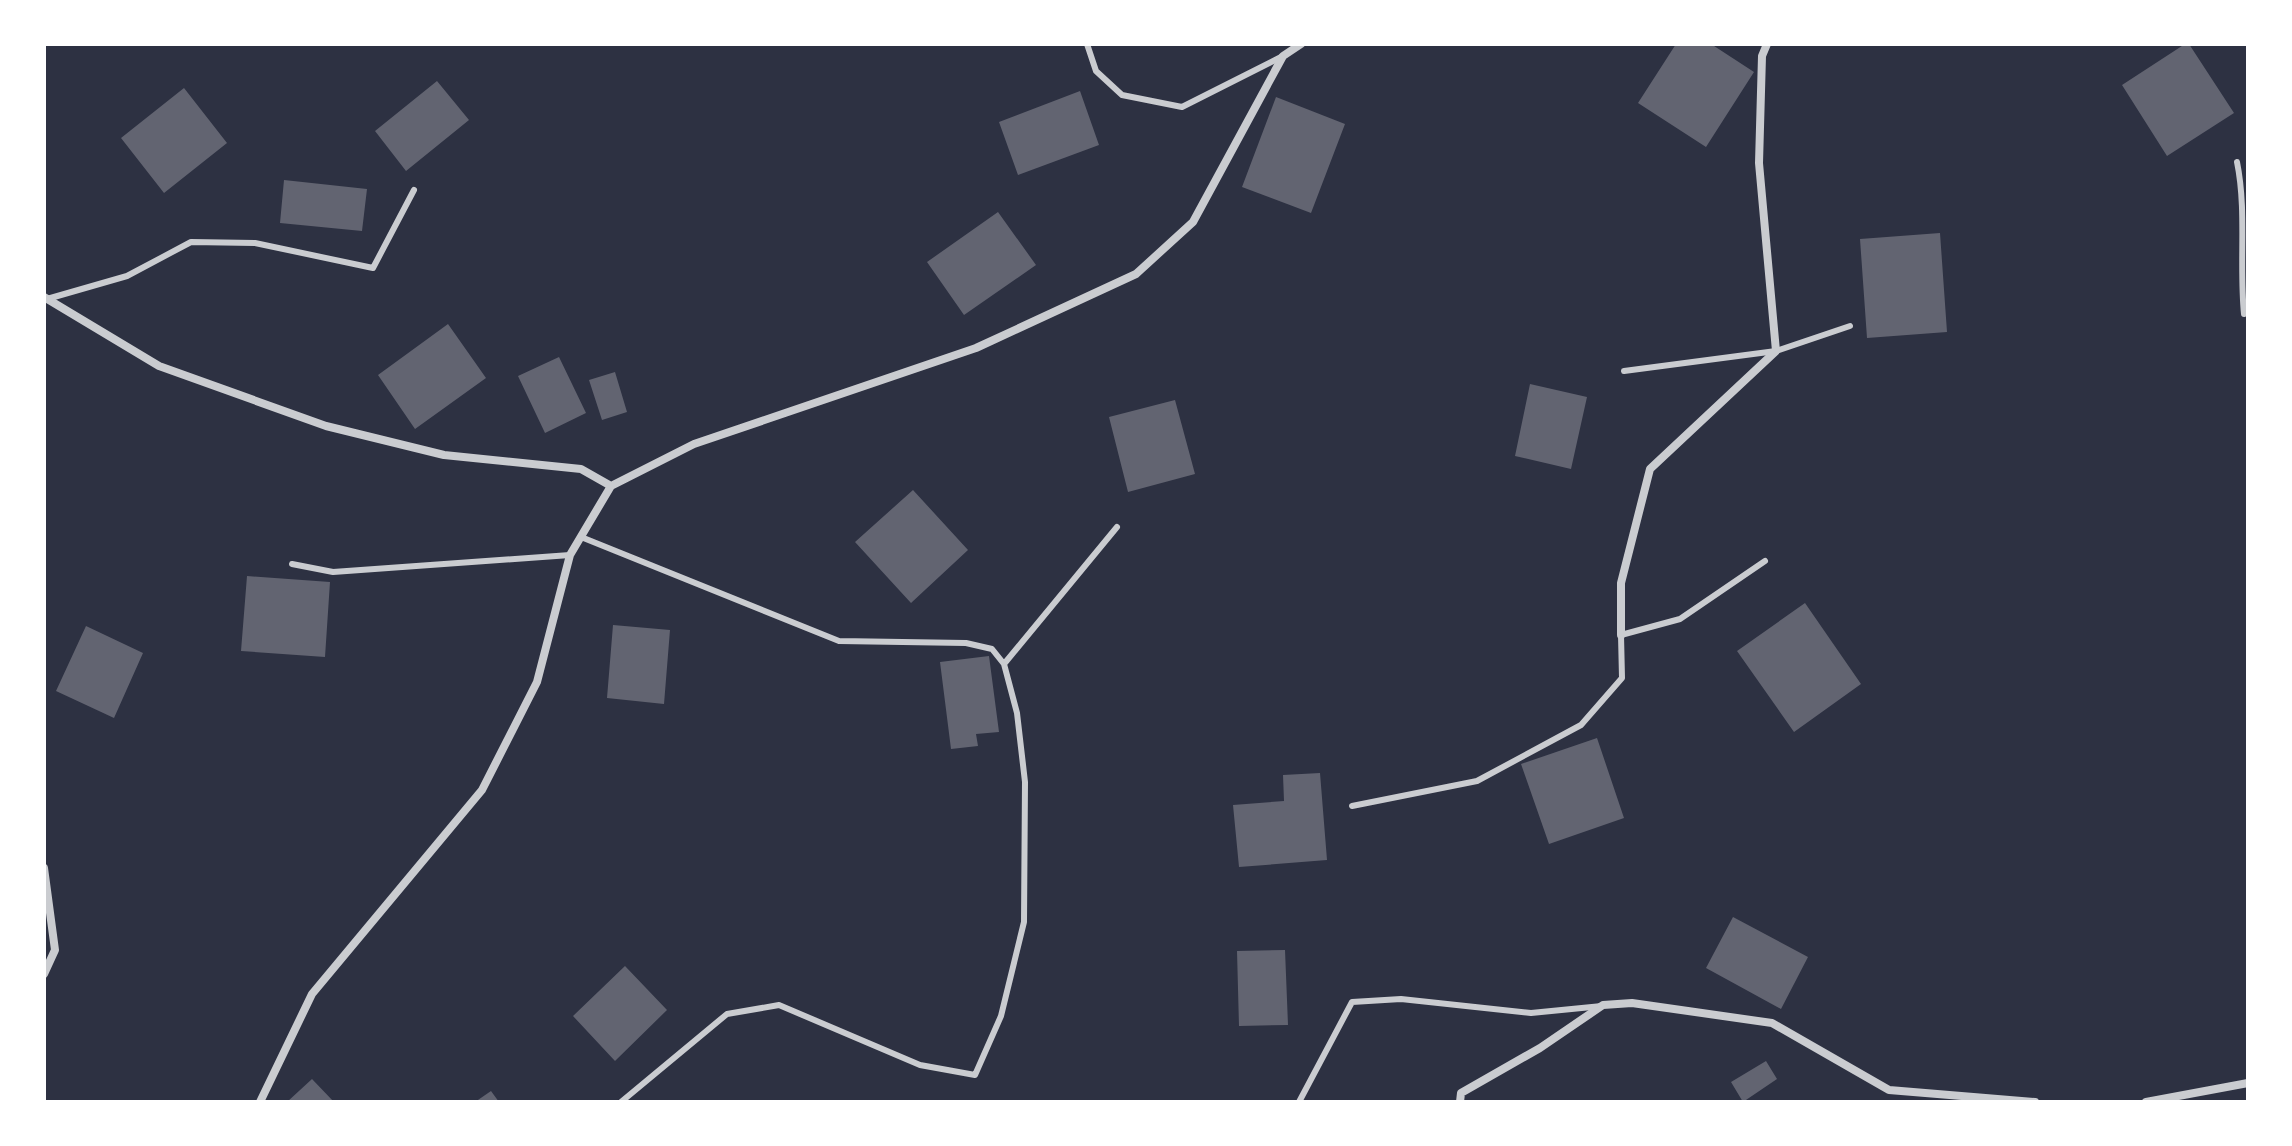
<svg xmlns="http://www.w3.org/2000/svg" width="2292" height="1146" font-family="Commissioner,sans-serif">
  <rect width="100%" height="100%" fill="#2d3142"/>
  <!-- building -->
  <path fill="#626471" d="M1676,44H1711L1754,72L1706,147L1638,103Z
    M2185,44H2189L2234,113L2167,156L2122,85Z
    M437,81L469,120L406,171L375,131Z
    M184,88L227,143L164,193L121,138Z
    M1080,91L1099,145L1018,175L999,122Z
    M1276,97L1345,124L1311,213L1242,187Z
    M284,180L367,189L362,231L280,223Z
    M998,212L1036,265L964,315L927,262Z
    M1940,233L1947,332L1867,338L1860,239Z
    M448,324L486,378L415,429L378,375Z
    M559,357L586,413L545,433L518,376Z
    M615,372L627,412L602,420L589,380Z
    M1530,384L1587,397L1571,469L1515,456Z
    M1175,400L1195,474L1128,492L1109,417Z
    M913,490L968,550L911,603L855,542Z
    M247,576L330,582L325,657L241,651Z
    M1805,603L1861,684L1794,732L1737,651Z
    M613,625L670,630L664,704L607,698Z
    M86,626L143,653L114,718L56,691Z
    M989,656L999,732L976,734L978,746L951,749L940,662Z
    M1597,738L1624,818L1549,844L1521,764Z
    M1320,773L1327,860L1239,867L1233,805L1284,801L1283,775Z
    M1733,917L1808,957L1781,1009L1706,968Z
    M1285,950L1288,1025L1239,1026L1237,951Z
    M625,966L667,1010L615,1061L573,1016Z
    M1766,1061L1777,1079L1743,1102L1731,1082Z
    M312,1079L334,1102H287Z
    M491,1091L499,1102H475Z"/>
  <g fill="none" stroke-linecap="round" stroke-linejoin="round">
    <!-- service -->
    <path stroke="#caccd0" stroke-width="6" d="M1087,44L1096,71L1122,95L1182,107L1283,56
      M2237,162C2247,211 2239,264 2244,314L2248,312
      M47,299L127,276L191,242L255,243L373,268L414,190
      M1624,371L1776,351L1850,326
      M581,537L839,641L966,643L992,649L1004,664L1017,713L1025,782L1024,922L1001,1016L975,1075L920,1065L779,1005L727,1014L621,1102
      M292,564L333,572L570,555
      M1004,664L1117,527
      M1352,806L1477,781L1581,725L1622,678L1621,635L1680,619L1765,561
      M1299,1102L1352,1002L1401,999L1531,1013L1602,1006"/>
    <!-- minor -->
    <path stroke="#caccd0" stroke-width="8" d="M44,297L159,366L326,426L444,455L581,469L611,486
      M1621,635V583L1650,469L1776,351L1759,163L1762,56L1767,44
      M44,868L55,950L44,974
      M260,1102L312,994L482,790L537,682L570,555L611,486L694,444L976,348L1136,274L1193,222L1283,56L1301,44
      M1460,1102L1461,1093L1540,1048L1603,1005L1632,1003L1772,1023L1889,1090L2035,1102
      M2146,1102L2248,1083"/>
  </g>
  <!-- border -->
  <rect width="2292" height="1146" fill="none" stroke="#ffffff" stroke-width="92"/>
</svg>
